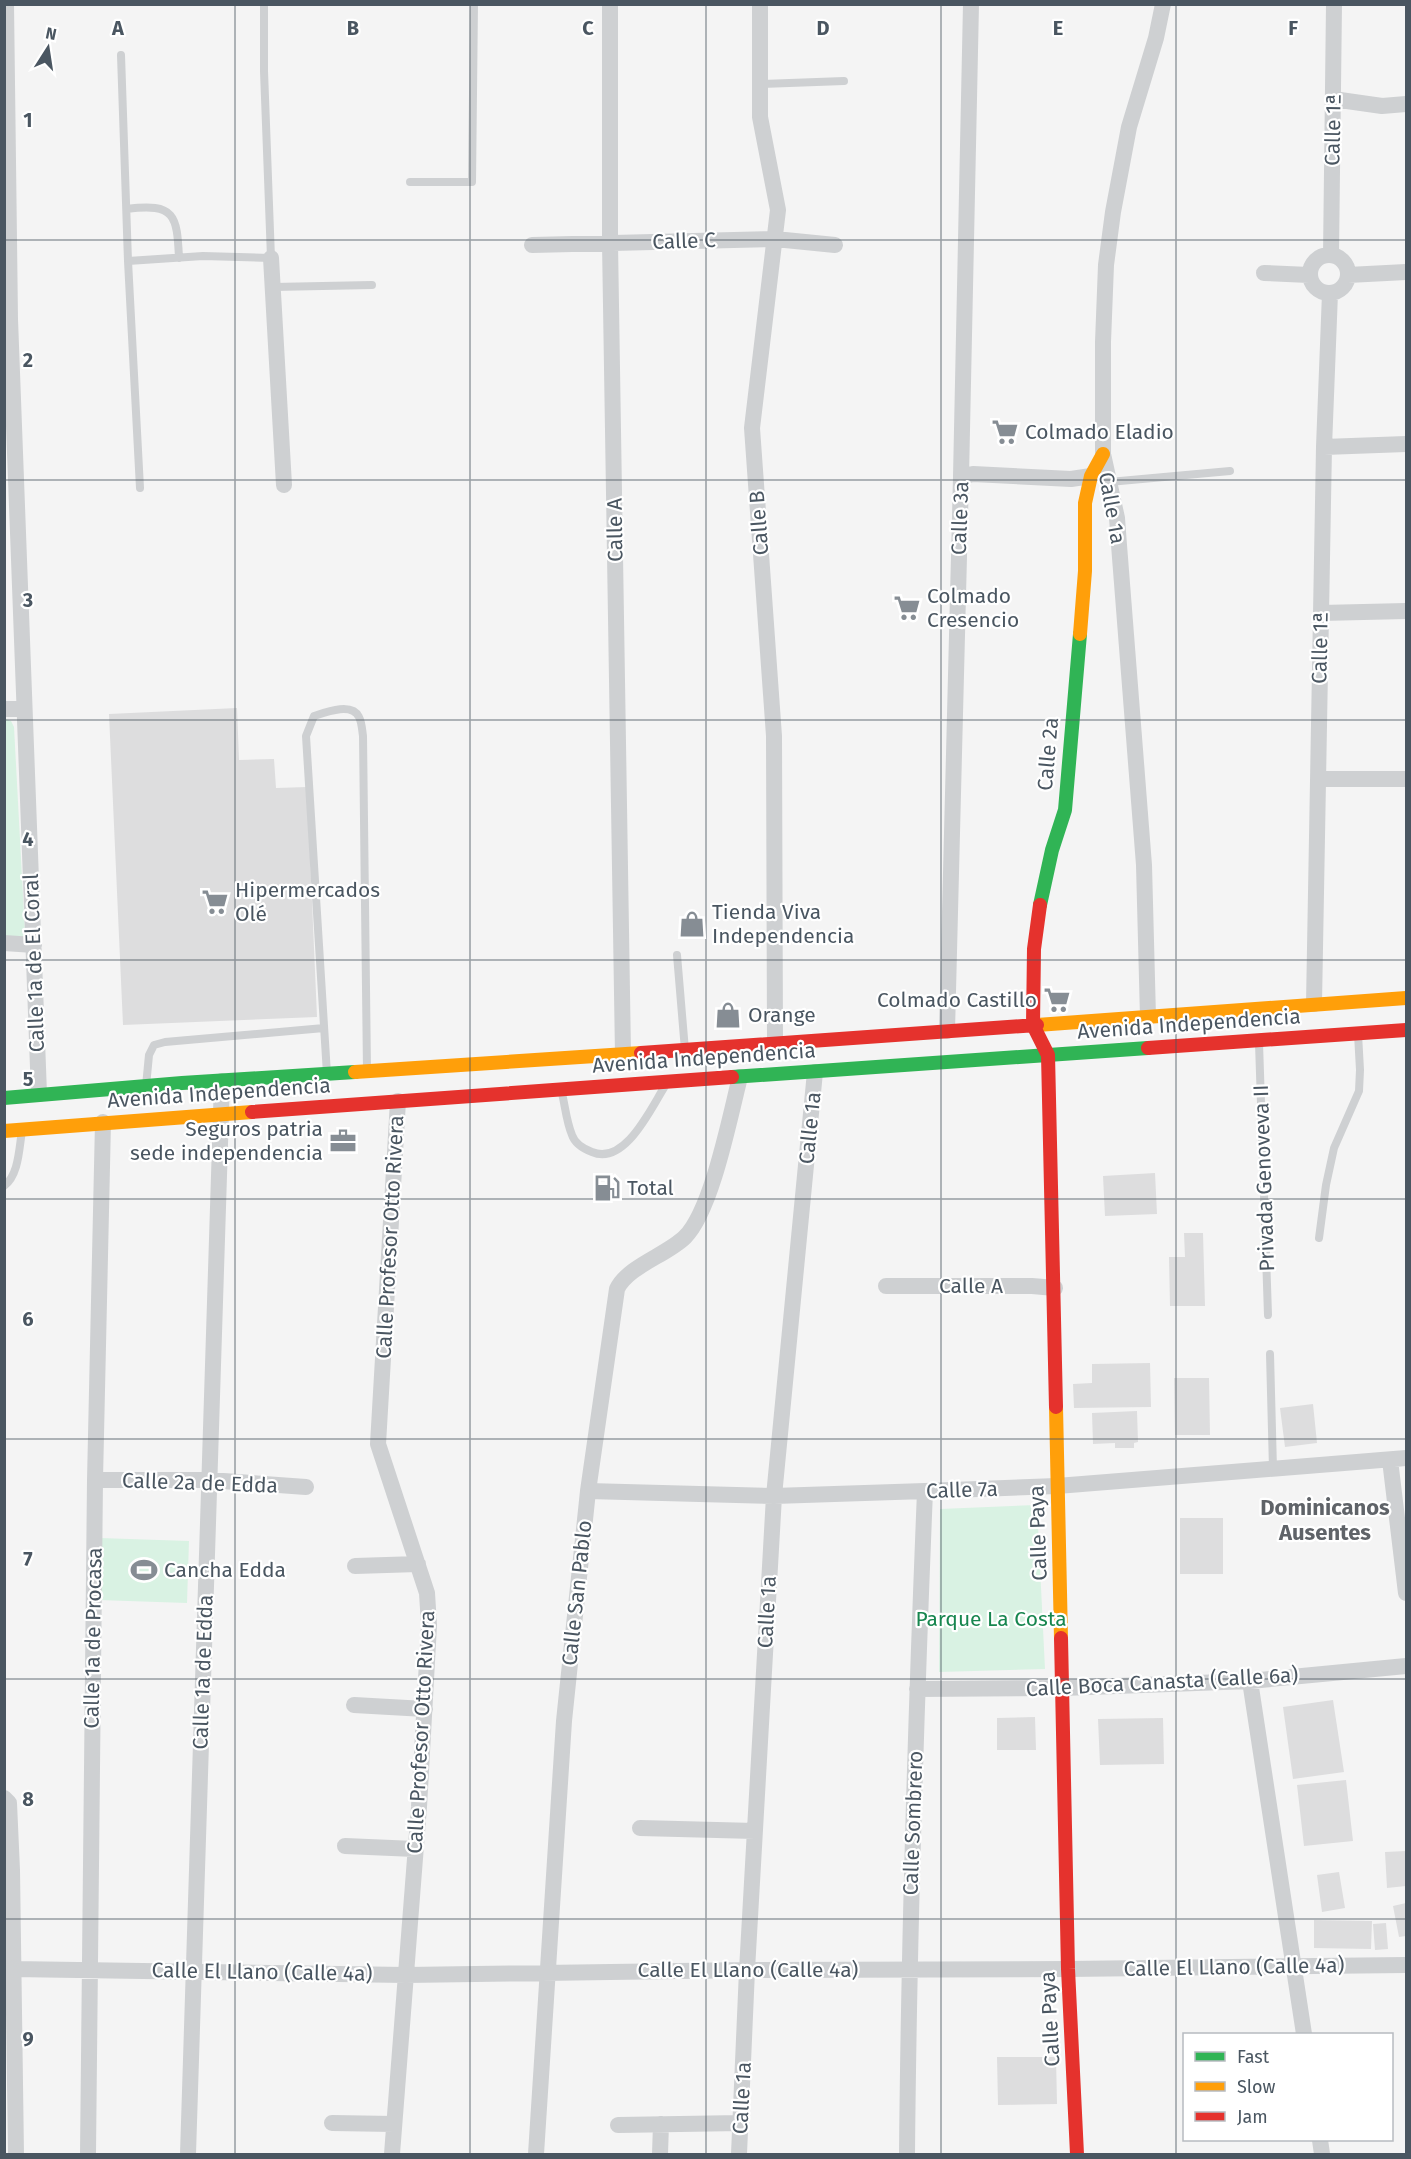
<svg xmlns="http://www.w3.org/2000/svg" width="1411" height="2159" font-family="'Fira Sans',sans-serif">
  <rect width="100%" height="100%" fill="#f4f4f4"/>
  <!-- green -->
  <path fill="#d9f2e3" d="M4,718L11,721L14,727L25,933L22,938L5,939Z
    M1037,1505L1045,1669L939,1672L940,1509Z
    M100,1538L189,1541L187,1603L98,1600Z"/>
  <!-- building -->
  <path fill="#ddddde" d="M237,708L239,760L274,759L276,788L307,787L317,1017L123,1025L109,714Z
    M1155,1173L1157,1214L1105,1216L1103,1176Z
    M1184,1233H1203L1205,1306H1170L1169,1257H1185Z
    M1150,1363L1151,1407L1074,1408L1073,1384L1092,1383V1364Z
    M1174,1378H1209L1210,1435H1175Z
    M1313,1404L1317,1443L1285,1447L1280,1408Z
    M1137,1411L1138,1442L1134,1443V1448H1115V1443L1093,1444L1092,1413Z
    M1180,1518H1223V1574H1180Z
    M1333,1700L1344,1772L1293,1779L1283,1707Z
    M1035,1717L1036,1750H997V1718Z
    M1163,1718L1164,1764L1100,1765L1098,1719Z
    M1346,1780L1353,1841L1304,1846L1297,1785Z
    M1406,1851V1886L1387,1888L1385,1852Z
    M1339,1872L1345,1908L1322,1912L1317,1875Z
    M1406,1903V1936L1399,1937L1393,1906Z
    M1314,1920L1372,1921L1371,1949L1314,1948Z
    M1386,1923L1388,1949L1375,1950L1373,1924Z
    M997,2057H1056L1057,2104L998,2105Z"/>
  <g fill="none" stroke-linecap="round" stroke-linejoin="round">
    <!-- lane -->
    <path stroke="#ced0d2" stroke-width="8" d="M121,55L128,261L203,256L271,258L264,71V4
      M760,84L844,81
      M410,182H472L474,4
      M127,209C175,203 177,215 179,258
      M128,261L140,488
      M273,287L372,285
      M1109,482L1230,471
      M677,955L685,1050
      M1259,1043L1268,1315
      M327,1074L306,736L314,716C326,712 352,702 359,717C362,723 362,730 363,736L367,1071
      M146,1086L149,1055L154,1045L165,1042L324,1028
      M561,1089C565,1104 566,1121 572,1135C575,1144 584,1149 592,1152C625,1166 651,1108 665,1086
      M4,1186C19,1175 19,1148 22,1131
      M1319,1238L1326,1185L1334,1148L1359,1091L1360,1070L1358,1034
      M1270,1354L1273,1469"/>
    <!-- street -->
    <path stroke="#ced0d2" stroke-width="16" d="M6,4L10,319L39,1094
      M610,4V243L623,1055
      M760,4V117L778,210L752,428L774,736L775,1044
      M1333,99L1382,106L1406,104
      M532,245L775,239L835,245
      M1310 274a19 19 0 1 1 38 0a19 19 0 1 1-38 0Z
      M1331,255L1334,4
      M271,258L284,485
      M1264,273L1309,275
      M1348,275L1406,272
      M1324,447L1406,444
      M961,477L973,474L1071,479L1091,476
      M1321,613L1406,611
      M4,709H24
      M1318,779H1406
      M4,943L34,945
      M1314,1004L1324,447L1330,293
      M1148,1017L1144,865L1119,545L1117,518L1103,454V342L1106,265L1113,212L1129,127L1156,38L1163,4
      M947,1031L961,477L971,4
      M886,1286H1032L1055,1288
      M1390,1460L1406,1593
      M95,1480H209L306,1487
      M588,1491L774,1496L925,1491L1057,1486L1406,1458
      M355,1566L418,1564
      M1250,1681L1304,2034
      M917,1689L1063,1688L1250,1681L1406,1666
      M354,1705L425,1709
      M4,1798L9,1803L12,1870L16,2154
      M640,1828L755,1831
      M345,1846L415,1849
      M13,1969L406,1975L747,1970L1068,1969L1406,1965
      M332,2123L394,2124
      M618,2125L741,2123
      M1320,2140L1322,2154
      M88,2154L95,1480L103,1122
      M188,2154L222,1081
      M392,2154L419,1807L429,1625L427,1593L378,1444L398,1101
      M536,2154L564,1721L588,1491L617,1289C628,1266 667,1255 685,1237C712,1210 730,1116 740,1077
      M660,2154L661,2124
      M739,2154L747,1970L774,1496L815,1072
      M907,2154C909,1933 916,1712 925,1491"/>
    <!-- fast -->
    <path stroke="#30b455" stroke-width="14" d="M1040,905L1052,850L1065,810L1080,634
      M732,1077L1148,1048
      M4,1098L182,1083L355,1072"/>
    <!-- slow -->
    <path stroke="#ff9f0a" stroke-width="14" d="M1080,634L1085,571V503L1091,476L1103,454
      M1037,1025L1406,998
      M355,1072L641,1053
      M4,1131L252,1112
      M1056,1407L1061,1638"/>
    <!-- jam -->
    <path stroke="#e5322d" stroke-width="14" d="M1040,905L1034,949L1033,1025L1048,1055L1056,1407
      M1148,1048L1406,1030
      M641,1053L1037,1025
      M252,1112L732,1077
      M1061,1638L1068,1969L1077,2154"/>
  </g>
  <!-- grid -->
  <path fill="none" stroke="#4a5661" stroke-width="1.5" stroke-opacity="0.55" d="M235,4V2154M470,4V2154M706,4V2154M941,4V2154M1176,4V2154M4,240H1406M4,480H1406M4,720H1406M4,960H1406M4,1199H1406M4,1439H1406M4,1679H1406M4,1919H1406"/>
  <!-- icons -->
  <defs>
    <g id="supermarket-bare" transform="scale(2.07)"><path d="M-6-5.5h2.5l.6 2H6L4.5 2H-2.5L-4.4-4H-6ZM-1.5 3.2a1.3 1.3 0 1 0 .1 0ZM3 3.2a1.3 1.3 0 1 0 .1 0Z" fill="#868d94" stroke="#fff" stroke-width="2.5" paint-order="stroke"/></g>
    <g id="shop-bare" transform="scale(2.07)"><path d="M-5-2.5h2.3a2.7 3.5 0 0 1 5.4 0H5L5.5 6h-11ZM-1.5-2.5h3a1.5 2.3 0 0 0-3 0Z" fill="#868d94" stroke="#fff" stroke-width="2.5" paint-order="stroke"/></g>
    <g id="office-bare" transform="scale(2.07)"><path d="M-6-3h4V-5.5h4V-3h4V5H-6ZM-1-4.5V-3h2v-1.5ZM-6 0V1H6V0Z" fill="#868d94" stroke="#fff" stroke-width="2.5" paint-order="stroke"/></g>
    <g id="fuel-bare" transform="scale(2.07)"><path d="M-5.5-6h7V0h2V4h1.3V-2.5L3-4.5l.8-.8L6-3V5H2.5V1h-1V6h-7ZM-4.2-4.7v3.2H.2V-4.7Z" fill="#868d94" stroke="#fff" stroke-width="2.5" paint-order="stroke"/></g>
    <g id="stadium-bare" transform="scale(2.07)"><path d="M0-5a6.5 5 0 1 0 0 10a6.5 5 0 1 0 0-10ZM-3.5-1.8h7v3.6h-7Z" fill="#868d94" stroke="#fff" stroke-width="2.5" paint-order="stroke"/></g>
  </defs>
  <g fill-rule="evenodd">
    <use href="#supermarket-bare" x="1005" y="432"/>
    <use href="#supermarket-bare" x="907" y="608"/>
    <use href="#supermarket-bare" x="215" y="902"/>
    <use href="#shop-bare" x="692" y="924"/>
    <use href="#supermarket-bare" x="1057" y="1000"/>
    <use href="#shop-bare" x="728" y="1015"/>
    <use href="#office-bare" x="343" y="1141"/>
    <use href="#fuel-bare" x="607" y="1188"/>
    <use href="#stadium-bare" x="144" y="1570"/>
  </g>
  <g text-anchor="middle" dominant-baseline="central" stroke-width="4.5" stroke-linejoin="round" paint-order="stroke">
    <!-- street labels -->
    <g font-size="21" fill="#4a5661" stroke="#fff">
      <text transform="translate(1333 130) rotate(-89)">Calle 1ª</text>
      <text transform="translate(684 241) rotate(-2)">Calle C</text>
      <text transform="translate(1112 508) rotate(80)">Calle 1a</text>
      <text transform="translate(960 518) rotate(-88)">Calle 3a</text>
      <text transform="translate(759 523) rotate(-94)">Calle B</text>
      <text transform="translate(615 530) rotate(-91)">Calle A</text>
      <text transform="translate(1320 648) rotate(-89)">Calle 1ª</text>
      <text transform="translate(1048 754) rotate(-85)">Calle 2a</text>
      <text transform="translate(34 963) rotate(-92)">Calle 1a de El Coral</text>
      <text transform="translate(1189 1024) rotate(-4)">Avenida Independencia</text>
      <text transform="translate(704 1058) rotate(-4)">Avenida Independencia</text>
      <text transform="translate(219 1093) rotate(-4)">Avenida Independencia</text>
      <text transform="translate(810 1128) rotate(-84)">Calle 1a</text>
      <text transform="translate(1264 1178) rotate(-92)">Privada Genoveva II</text>
      <text transform="translate(390 1237) rotate(-87)">Calle Profesor Otto Rivera</text>
      <text x="971" y="1286">Calle A</text>
      <text transform="translate(200 1483) rotate(2)">Calle 2a de Edda</text>
      <text transform="translate(962 1490) rotate(-2)">Calle 7a</text>
      <text transform="translate(1038 1533) rotate(-92)">Calle Paya</text>
      <text transform="translate(577 1593) rotate(-84)">Calle San Pablo</text>
      <text transform="translate(767 1612) rotate(-87)">Calle 1a</text>
      <text transform="translate(93 1638) rotate(-89)">Calle 1a de Procasa</text>
      <text transform="translate(203 1672) rotate(-88)">Calle 1a de Edda</text>
      <text transform="translate(1162 1682) rotate(-3)">Calle Boca Canasta (Calle 6a)</text>
      <text transform="translate(421 1732) rotate(-87)">Calle Profesor Otto Rivera</text>
      <text transform="translate(913 1823) rotate(-88)">Calle Sombrero</text>
      <text transform="translate(1234 1967) rotate(-1)">Calle El Llano (Calle 4a)</text>
      <text x="748" y="1970">Calle El Llano (Calle 4a)</text>
      <text transform="translate(262 1972) rotate(1)">Calle El Llano (Calle 4a)</text>
      <text transform="translate(1050 2019) rotate(-93)">Calle Paya</text>
      <text transform="translate(742 2098) rotate(-87)">Calle 1a</text>
    </g>
    <!-- poi labels -->
    <g font-size="21" fill="#4a5661" stroke="#fff" text-anchor="start">
      <text x="1025" y="432">Colmado Eladio</text>
      <text x="927" y="596">Colmado<tspan x="927" dy="24">Cresencio</tspan></text>
      <text x="235" y="890">Hipermercados<tspan x="235" dy="24">Olé</tspan></text>
      <text x="712" y="912">Tienda Viva<tspan x="712" dy="24">Independencia</tspan></text>
      <text x="1037" y="1000" text-anchor="end">Colmado Castillo</text>
      <text x="748" y="1015">Orange</text>
      <text x="323" y="1129" text-anchor="end">Seguros patria<tspan x="323" dy="24">sede independencia</tspan></text>
      <text x="627" y="1188">Total</text>
      <text x="164" y="1570">Cancha Edda</text>
    </g>
    <!-- park labels -->
    <g font-size="21" fill="#17864f" stroke="#fff">
      <text x="991" y="1619">Parque La Costa</text>
    </g>
    <!-- neighbourhood labels -->
    <g font-size="22" font-weight="bold" fill="#5f6368" stroke="#fff">
      <text x="1325" y="1507">Dominicanos<tspan x="1325" dy="25">Ausentes</tspan></text>
    </g>
  </g>
  <g font-size="20" text-anchor="middle" font-weight="bold" fill="#4a5661" stroke="#fff" stroke-width="4.5" stroke-linejoin="round" paint-order="stroke">
    <text x="118" y="35">A</text>
    <text x="353" y="35">B</text>
    <text x="588" y="35">C</text>
    <text x="823" y="35">D</text>
    <text x="1058" y="35">E</text>
    <text x="1293" y="35">F</text>
    <text x="28" y="127">1</text>
    <text x="28" y="367">2</text>
    <text x="28" y="607">3</text>
    <text x="28" y="846">4</text>
    <text x="28" y="1086">5</text>
    <text x="28" y="1326">6</text>
    <text x="28" y="1566">7</text>
    <text x="28" y="1806">8</text>
    <text x="28" y="2046">9</text>
  </g>
  <!-- border -->
  <rect width="1411" height="2159" fill="none" stroke="#4a5661" stroke-width="12"/>
  <!-- legend -->
  <rect x="1183" y="2033" width="210" height="108" fill="#ffffff" stroke="#b7bbc0" stroke-width="1.5"/>
  <rect x="1195" y="2052" width="30" height="9" fill="#30b455" stroke="#b7bbc0" stroke-width="1.5"/>
  <text x="1237" y="2063" font-size="18" fill="#4a5661">Fast</text>
  <rect x="1195" y="2082" width="30" height="9" fill="#ff9f0a" stroke="#b7bbc0" stroke-width="1.5"/>
  <text x="1237" y="2093" font-size="18" fill="#4a5661">Slow</text>
  <rect x="1195" y="2112" width="30" height="9" fill="#e5322d" stroke="#b7bbc0" stroke-width="1.5"/>
  <text x="1237" y="2123" font-size="18" fill="#4a5661">Jam</text>
  <!-- north arrow -->
  <g transform="translate(48 48) rotate(12)" stroke="#ffffff" stroke-width="4.5" paint-order="stroke">
  <path d="M0-4.5L10 22L0 15L-10 22Z" fill="#4a5661"/>
  <text y="-9" font-size="16" font-weight="bold" text-anchor="middle" fill="#4a5661">N</text>
  </g>
</svg>
